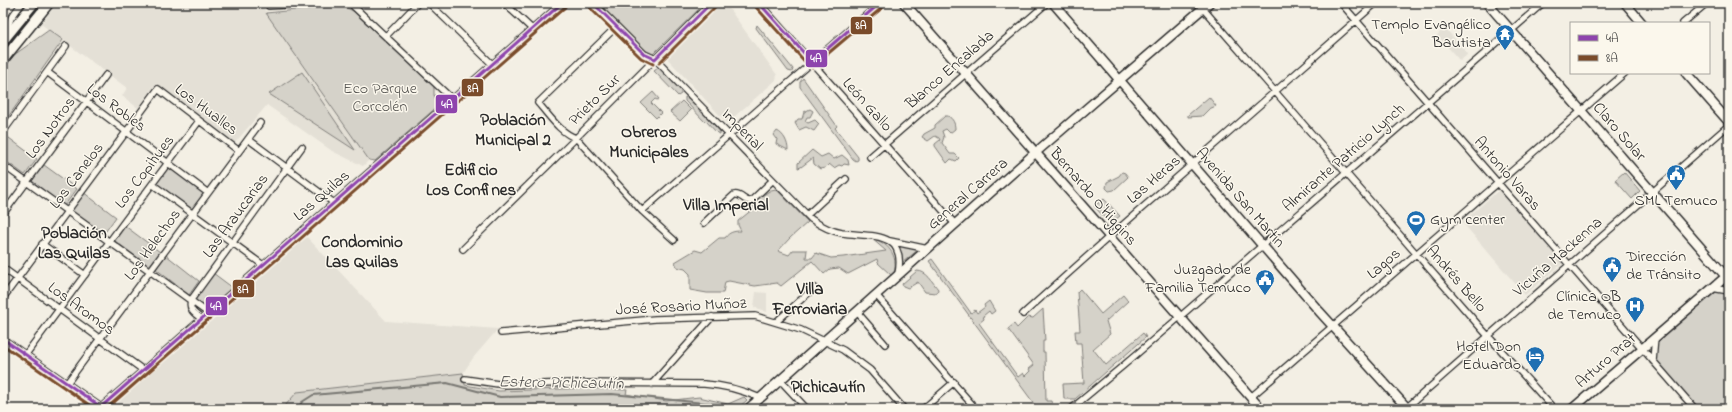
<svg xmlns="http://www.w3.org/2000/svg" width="1732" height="412" font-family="'Indie Flower',sans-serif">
  <rect width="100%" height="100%" fill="#f3efe4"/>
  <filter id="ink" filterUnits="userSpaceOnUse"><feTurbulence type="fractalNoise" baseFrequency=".025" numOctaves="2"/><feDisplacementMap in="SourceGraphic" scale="8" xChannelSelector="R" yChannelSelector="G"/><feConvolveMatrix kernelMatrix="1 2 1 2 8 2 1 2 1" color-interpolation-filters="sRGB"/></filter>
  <g filter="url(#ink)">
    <!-- built -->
    <path fill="#e4e0d6" d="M57,3H260L369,160L363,166L332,151L267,105L234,144L154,86L138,108L122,96L127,88L41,24Z
      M720,3H725L777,75L776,80L727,123L667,58V54Z
      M1445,28L1468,54L1460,61L1437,35Z
      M1499,190L1563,263L1525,295L1462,222Z
      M305,235L386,321L498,329L473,358L463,373L297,392L281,409H109L147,376L189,335Z
      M756,292L767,293V312L754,307Z"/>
    <!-- green -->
    <path fill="#d5d2c9" stroke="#807e7a" d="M599,3H705L653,54L647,51Z
      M336,6L345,7L353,11L434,87V95L438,106L375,161L369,160L266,13Z
      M757,25L793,69L792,72L788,71L756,28Z
      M49,30L63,40L3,124V69L14,55Z
      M658,68L662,69L679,87L681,90V94L678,96L654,71Z
      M302,72L355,150L269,94Z
      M803,78L837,126L835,128L858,157V160L856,161L853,159L800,87V82Z
      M653,92L659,99L657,100L655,99L651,103L661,113L656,118L641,103Z
      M685,97C693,98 714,124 720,132V134L717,133L706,121L705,122L685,101Z
      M1209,97L1216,106L1209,109L1202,116L1188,117V115Z
      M682,101L691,110L680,121L670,112Z
      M810,109L813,111L810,117H807L805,121L808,123L815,120L819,124L814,131L806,127L799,130L795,123L798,119H802L804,112Z
      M945,116H948C953,119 955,123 955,129L950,133L946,129L942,131L944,137L942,143L950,154H955L959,158L956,161L951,159L947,163L935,146V144L940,140L939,138L935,136L928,141L922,137L924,134L935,128V125Z
      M777,131C784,134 788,143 788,150L776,144L777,139L774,135Z
      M5,135L37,159L25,175L3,159V138Z
      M812,150L821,157L828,154L834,159L842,155L848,160L849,165L844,164L842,166L839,165L834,168L829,164L825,168L820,169L814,164L813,158L801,167L798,168V163Z
      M44,165L77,189L64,206L32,181Z
      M168,167L205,194L192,211L156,184Z
      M1122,172L1125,173L1128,177L1114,190L1109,191L1106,188L1107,182L1119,176Z
      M1624,172L1640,191L1632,199L1615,180Z
      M776,189L808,222L790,238L778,251L789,255L793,250H807L806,258H812L816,253L831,258L843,257L886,251L871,238C887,242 899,255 894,273L891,275L878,263L877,259L848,274L839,268L830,269L824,274L812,261L781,286L777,283L755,286L729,281L725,282L723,293H707L690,290V274L685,269L677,267L675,262L695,250L702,252L719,238H725C729,232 734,231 741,231L738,225V221L753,209L752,202L771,190Z
      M83,192L116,217L103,235L69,210Z
      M1104,199L1120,216L1110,224L1094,206Z
      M125,226L160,252L149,266L115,241Z
      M896,244L919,249L902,263L899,249Z
      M166,255L199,281L189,295L156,269Z
      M932,259L971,313L975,310L977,313L985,307L984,305L989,301L995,311L991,314L989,311L983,316L984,319L979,323L1018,377L1023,373L1025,376L1030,371L1029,369L1034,365L1008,329L1014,324L1017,328L1028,317L1033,318L1043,309L1045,341H1043V352H1045L1046,401H1051L1053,409H1038L929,261Z
      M917,271C927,271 932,282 938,289L937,293L925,292L918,282L908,288L903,286L902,284Z
      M213,273L233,288L209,310L194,299Z
      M1080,289L1101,314L1123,295L1128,301L1106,321L1110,334L1093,349L1106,365L1143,333L1146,337L1075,399H1064L1063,384L1084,383L1081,343H1076L1075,331H1080L1077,292Z
      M1718,291L1729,292V409H1697L1650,355L1652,344L1711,294Z
      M463,373L465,385L499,391L590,388L627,390L626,394L666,401L699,397L728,404L744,397L747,400L737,409H286L284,407L297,392Z"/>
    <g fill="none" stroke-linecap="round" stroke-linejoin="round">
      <!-- stream -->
      <path stroke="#787772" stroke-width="2" d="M297,409L302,402L313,395L447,383L500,397L612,394L735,406"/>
      <!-- street casing -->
      <g stroke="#2b2b2b" stroke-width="8">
        <path id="street" d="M350,3L452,99
          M429,3L492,64
          M504,3L532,29
          M593,3L644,54L655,59L811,219C821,226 830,231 842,233C870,237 907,230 898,274
          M759,3L955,224
          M1198,3L1480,327L1554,409
          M1341,3L1695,409
          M269,6L317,3
          M1683,23L1707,3
          M616,27L538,103C549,115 560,133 576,138L642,211L674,240
          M4,36L11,18L22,3
          M386,36L418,3
          M47,72L208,193
          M3,132L66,46
          M248,139L334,203
          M870,157L1047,3
          M3,165L208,313
          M152,184L263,265
          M642,211L880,3
          M3,214L106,75
          M807,215L846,179
          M704,223L734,195C741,193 744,202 751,201L773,180
          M890,241L928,249
          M42,244L85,275
          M463,249L576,138L711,3
          M3,268L143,370
          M1712,288L1729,291
          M876,295L976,409
          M3,298L158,89L239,151
          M857,312L885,344
          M1023,314L1109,237L1376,3
          M202,319C195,314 188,310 191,300L302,147
          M776,322L814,288
          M501,333L655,319L755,316L801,330L843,350L870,370L904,409
          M3,339L101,407
          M26,354L199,121
          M1653,361L1655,337
          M465,379L505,385L576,383L704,384C723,385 742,390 760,398
          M780,380L807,409
          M67,383L260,123
          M652,384L712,317
          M1251,397L1625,73
          M99,409L562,3
          M923,409L954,382
          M1071,409L1124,365L1543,3
          M1405,409L1729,125"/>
      </g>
      <!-- secondary casing -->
      <g stroke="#2b2b2b" stroke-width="11">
        <path id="secondary" d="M904,3L1261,409
          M1053,3L1319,311L1408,409
          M1487,3L1729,280
          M1625,3L1642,23
          M1686,73L1729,122
          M748,409L1035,153L1209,3
          M1572,409L1729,274"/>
      </g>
      <!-- primary casing -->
      <g stroke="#2b2b2b" stroke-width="12">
        <path id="primary" d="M3,41L34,3
          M3,60L49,3"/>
      </g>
      <!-- street -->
      <use href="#street" stroke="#fbf7ec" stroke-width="5.5"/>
      <!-- secondary -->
      <use href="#secondary" stroke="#fbf7ec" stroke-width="8"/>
      <!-- primary -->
      <use href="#primary" stroke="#fbf7ec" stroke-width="9"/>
      <!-- bus-1 casing -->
      <g stroke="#fbf7ec" stroke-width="6">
        <path id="bus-1" d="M593,3L644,54L655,59
          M759,3L812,62L880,3
          M655,59L711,3
          M3,339L101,407
          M101,407L562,3"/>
      </g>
      <!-- bus-2 casing -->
      <g stroke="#fbf7ec" stroke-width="6">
        <path id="bus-2" d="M755,6L808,65L812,67L883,7
          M589,7L641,58L653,64
          M659,63L715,7
          M3,345L95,409
          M106,409L565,7"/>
      </g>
      <!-- bus-1 -->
      <use href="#bus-1" stroke="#8e44ad" stroke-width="3"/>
      <!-- bus-2 -->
      <use href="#bus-2" stroke="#7a4b2a" stroke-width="3"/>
    </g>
  </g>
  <!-- icons -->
  <defs>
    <g id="temple-pin" transform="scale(1)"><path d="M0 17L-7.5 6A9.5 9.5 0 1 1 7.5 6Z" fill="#1f6fb2" stroke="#fbf7ec"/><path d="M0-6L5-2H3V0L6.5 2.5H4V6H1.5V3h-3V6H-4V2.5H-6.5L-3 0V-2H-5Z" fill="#fff"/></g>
    <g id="civic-pin" transform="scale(1)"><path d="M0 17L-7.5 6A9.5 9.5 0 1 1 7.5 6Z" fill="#1f6fb2" stroke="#fbf7ec"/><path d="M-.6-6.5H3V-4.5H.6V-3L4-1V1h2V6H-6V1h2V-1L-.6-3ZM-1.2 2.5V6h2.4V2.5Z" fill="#fff"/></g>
    <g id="stadium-pin" transform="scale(1)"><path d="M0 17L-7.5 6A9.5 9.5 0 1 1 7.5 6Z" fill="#1f6fb2" stroke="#fbf7ec"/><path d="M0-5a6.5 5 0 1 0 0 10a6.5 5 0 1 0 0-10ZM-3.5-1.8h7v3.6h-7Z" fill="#fff"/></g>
    <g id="hospital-pin" transform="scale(1)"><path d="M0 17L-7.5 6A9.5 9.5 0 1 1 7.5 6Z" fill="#1f6fb2" stroke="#fbf7ec"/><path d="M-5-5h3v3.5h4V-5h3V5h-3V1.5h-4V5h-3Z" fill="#fff"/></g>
    <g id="hotel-pin" transform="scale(1)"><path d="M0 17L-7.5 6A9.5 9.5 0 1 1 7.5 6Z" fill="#1f6fb2" stroke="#fbf7ec"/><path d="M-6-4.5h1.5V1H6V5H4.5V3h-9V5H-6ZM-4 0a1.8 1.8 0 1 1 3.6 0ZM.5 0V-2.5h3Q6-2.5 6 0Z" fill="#fff"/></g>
  </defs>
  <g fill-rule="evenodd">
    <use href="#temple-pin" x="1505" y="34"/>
    <use href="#civic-pin" x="1676" y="174"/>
    <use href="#stadium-pin" x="1416" y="220"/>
    <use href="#civic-pin" x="1612" y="266"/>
    <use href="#civic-pin" x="1265" y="279"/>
    <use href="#hospital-pin" x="1635" y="306"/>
    <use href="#hotel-pin" x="1535" y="356"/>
  </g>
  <g text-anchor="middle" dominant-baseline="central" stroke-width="3" stroke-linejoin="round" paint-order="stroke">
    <!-- poi labels -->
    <g font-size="16" fill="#2b2b2b" stroke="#fbf7ec" text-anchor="end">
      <text x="1491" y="25">Templo Evangélico<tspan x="1491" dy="18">Bautista</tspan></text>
      <text x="1676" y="201" text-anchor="middle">SML Temuco</text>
      <text x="1430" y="220" text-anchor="start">Gym center</text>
      <text x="1626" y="257" text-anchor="start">Dirección<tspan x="1626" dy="18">de Tránsito</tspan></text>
      <text x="1251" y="270">Juzgado de<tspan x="1251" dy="18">Familia Temuco</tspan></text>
      <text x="1621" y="297">Clínica OB<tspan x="1621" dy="18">de Temuco</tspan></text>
      <text x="1521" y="347">Hotel Don<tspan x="1521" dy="18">Eduardo</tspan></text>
    </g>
    <!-- street labels -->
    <g font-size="16" fill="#2b2b2b" stroke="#fbf7ec">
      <text transform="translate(950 70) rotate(-41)">Blanco Encalada</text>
      <text transform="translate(595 100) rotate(-45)">Prieto Sur</text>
      <text transform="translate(867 105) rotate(48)">León Gallo</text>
      <text transform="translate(116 108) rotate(37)">Los Robles</text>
      <text transform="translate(206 110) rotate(37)">Los Hualles</text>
      <text transform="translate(51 128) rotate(-54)">Los Notros</text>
      <text transform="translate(742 130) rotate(46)">Imperial</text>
      <text transform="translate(1619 132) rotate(49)">Claro Solar</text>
      <text transform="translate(1344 158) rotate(-41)">Almirante Patricio Lynch</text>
      <text transform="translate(145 172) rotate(-53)">Los Copihues</text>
      <text transform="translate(1507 174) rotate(49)">Antonio Varas</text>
      <text transform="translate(77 176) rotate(-53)">Los Canelos</text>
      <text transform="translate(1154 180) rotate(-41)">Las Heras</text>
      <text transform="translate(968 194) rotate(-41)">General Carrera</text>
      <text transform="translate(322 196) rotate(-41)">Las Quilas</text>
      <text transform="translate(1093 197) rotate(49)">Bernardo O'Higgins</text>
      <text transform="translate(1240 198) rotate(49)">Avenida San Martín</text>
      <text transform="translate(236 216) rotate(-54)">Las Araucarias</text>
      <text transform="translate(153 245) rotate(-54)">Los Helechos</text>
      <text transform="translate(1558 257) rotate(-41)">Vicuña Mackenna</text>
      <text transform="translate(1384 264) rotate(-41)">Lagos</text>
      <text transform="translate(1456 279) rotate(49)">Andrés Bello</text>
      <text transform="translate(681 307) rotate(-3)">José Rosario Muñoz</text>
      <text transform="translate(81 309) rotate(36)">Los Aromos</text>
      <text transform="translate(1606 361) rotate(-41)">Arturo Prat</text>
    </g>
    <!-- park labels -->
    <g font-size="16" fill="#565552" stroke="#fbf7ec">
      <text x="380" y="89">Eco Parque<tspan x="380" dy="18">Corcolén</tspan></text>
    </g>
    <!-- neighbourhood labels -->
    <g font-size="17" font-weight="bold" fill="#2b2b2b" stroke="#fbf7ec">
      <text x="513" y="120">Población<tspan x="513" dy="20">Municipal 2</tspan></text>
      <text x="649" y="132">Obreros<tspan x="649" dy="20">Municipales</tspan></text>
      <text x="471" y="170">Edificio<tspan x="471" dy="20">Los Confines</tspan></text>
      <text x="726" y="205">Villa Imperial</text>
      <text x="74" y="233">Población<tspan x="74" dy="20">Las Quilas</tspan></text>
      <text x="362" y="242">Condominio<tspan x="362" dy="20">Las Quilas</tspan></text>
      <text x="810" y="289">Villa<tspan x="810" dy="20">Ferroviaria</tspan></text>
      <text x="828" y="387">Pichicautín</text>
    </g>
    <!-- water labels -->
    <g font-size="17" font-style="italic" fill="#585755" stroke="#fbf7ec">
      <text transform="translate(561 383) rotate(1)">Estero Pichicautín</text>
    </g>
  </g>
  <g stroke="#fbf7ec" stroke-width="1.5">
    <rect x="850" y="16" width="23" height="19" rx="4" fill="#7a4b2a"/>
    <rect x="805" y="49" width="23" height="19" rx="4" fill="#8e44ad"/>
    <rect x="461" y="78" width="23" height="19" rx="4" fill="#7a4b2a"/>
    <rect x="435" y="94" width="23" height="20" rx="4" fill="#8e44ad"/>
    <rect x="232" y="279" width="23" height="19" rx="4" fill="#7a4b2a"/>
    <rect x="205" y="296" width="23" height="20" rx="4" fill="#8e44ad"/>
  </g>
  <g font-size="11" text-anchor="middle" font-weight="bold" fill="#fff">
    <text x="861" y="29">8A</text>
    <text x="816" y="62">4A</text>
    <text x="473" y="92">8A</text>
    <text x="447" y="108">4A</text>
    <text x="243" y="293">8A</text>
    <text x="216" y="310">4A</text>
  </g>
  <!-- margin -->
  <rect width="1732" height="412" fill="none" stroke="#fbf7ec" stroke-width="16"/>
  <rect x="8" y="8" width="1716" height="396" fill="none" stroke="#2b2b2b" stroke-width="1.5" filter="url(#ink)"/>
  <!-- legend -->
  <rect x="1570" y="22" width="140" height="52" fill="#fbf7ec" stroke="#a8a59f"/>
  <rect x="1578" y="35" width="20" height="6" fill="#8e44ad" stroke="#a8a59f"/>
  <text x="1606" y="42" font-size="12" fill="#2b2b2b">4A</text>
  <rect x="1578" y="55" width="20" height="6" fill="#7a4b2a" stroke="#a8a59f"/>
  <text x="1606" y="62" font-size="12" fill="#2b2b2b">8A</text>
</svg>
